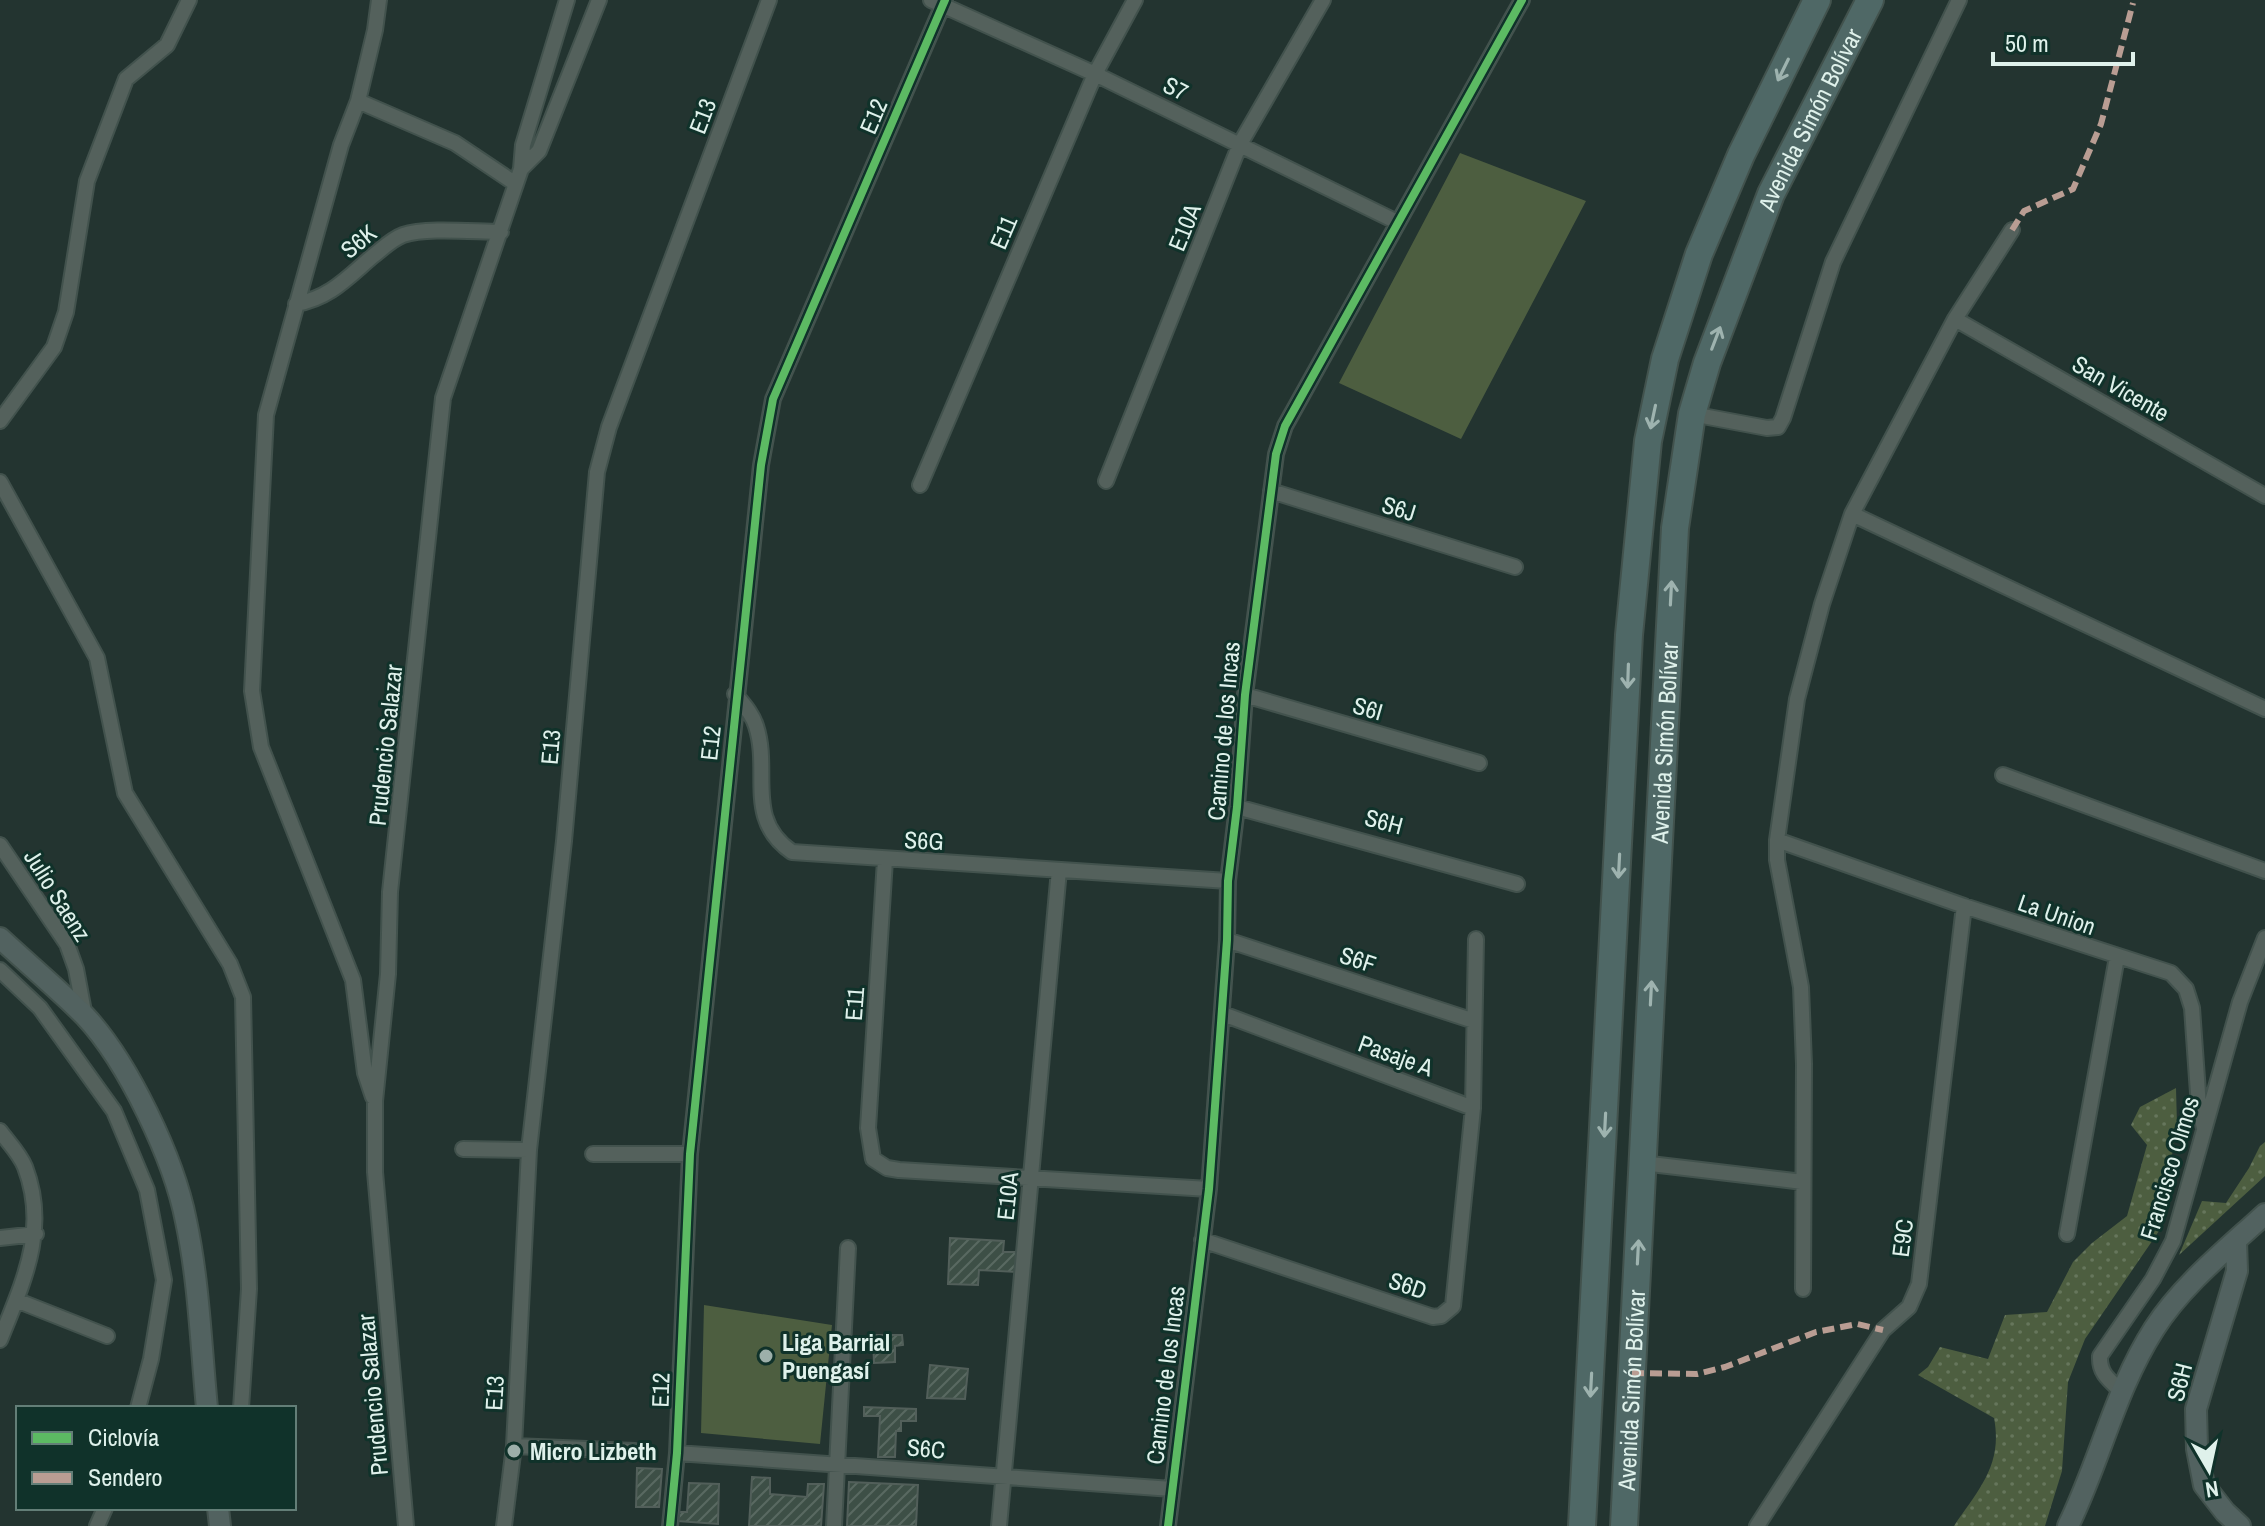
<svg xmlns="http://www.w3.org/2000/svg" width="2265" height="1526" font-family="'Archivo Narrow',sans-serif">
  <defs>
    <pattern id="grass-dots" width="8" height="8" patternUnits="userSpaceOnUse" patternTransform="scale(2)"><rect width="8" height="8" fill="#4d5e40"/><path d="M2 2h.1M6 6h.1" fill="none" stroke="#66765c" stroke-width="1.8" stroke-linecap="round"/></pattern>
    <pattern id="building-hatch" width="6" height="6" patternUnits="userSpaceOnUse" patternTransform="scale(2)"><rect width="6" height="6" fill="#3d4f46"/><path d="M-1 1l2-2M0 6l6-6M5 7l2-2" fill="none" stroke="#596961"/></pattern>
  </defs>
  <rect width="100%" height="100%" fill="#233430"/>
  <!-- grass -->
  <path fill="url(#grass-dots)" d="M2176,1088L2177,1126L2159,1231L2085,1339L2068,1382L2062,1471L2045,1526H1954C1979,1489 2003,1465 1994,1418L1918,1375L1928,1367L1940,1347L1988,1359L2005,1315L2047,1312L2073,1262L2092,1243L2127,1216L2147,1145L2131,1125L2140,1107Z
    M2265,1142V1176L2179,1255L2202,1201L2226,1203L2249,1168L2260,1146Z"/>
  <!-- park -->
  <path fill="#4d5e40" d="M1460,153L1586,201L1461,439L1339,383Z
    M704,1305L832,1325L820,1444L701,1433Z"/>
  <!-- building -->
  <path fill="url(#building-hatch)" stroke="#525f5a" stroke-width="2" d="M950,1238L1004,1241L1003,1252H1018L1017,1272L979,1270L978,1285L948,1284Z
    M873,1335H902L903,1345L895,1346V1362L874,1363Z
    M930,1365L968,1369L965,1399L927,1398Z
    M864,1407L916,1409V1421H901V1431H896L895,1457H878L880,1416H864Z
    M637,1468L662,1469L659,1507H636Z
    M752,1477L770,1478V1494L807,1497L808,1484H824L821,1526H749Z
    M849,1482L918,1485L916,1526H847Z
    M689,1483L719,1484L718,1524L678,1521L679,1512H687Z"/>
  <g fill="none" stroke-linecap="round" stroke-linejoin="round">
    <!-- street casing -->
    <g stroke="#42524d" stroke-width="18">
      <path id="street" d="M931,0L1095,74L1397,222
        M358,101L455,143L516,184
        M521,169L523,145L567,0
        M296,304C330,298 347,278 373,256C382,249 392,239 403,235C426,227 475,232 501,232
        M1955,319L2265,496
        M1692,414L1767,428L1778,427L1783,418L1833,262L1959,0
        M0,421L54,347L66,312L87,181L126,79L167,45L189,0
        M1106,481L1240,144L1323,0
        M0,482L97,658L125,793L230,964L243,997L249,1289L241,1408
        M920,485L1095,74L1135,0
        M1271,491L1515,567
        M1852,514L2265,709
        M735,694C743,704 752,713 756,726C771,772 744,819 792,852L1228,881
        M1245,695L1479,763
        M2003,775L2265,871
        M1237,807L1517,884
        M1777,840L1964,906L2171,973L2186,989L2192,1008L2199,1107L2204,1128
        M0,845L67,944L76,969L85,1017
        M885,860L868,1128L873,1159L887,1168L899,1170L1209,1189
        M1227,940L1474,1021
        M0,970L40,1008L114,1111L147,1190L164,1280L151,1359L138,1408
        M1223,1014L1473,1108
        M373,1097L365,1073L353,980L261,747L252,691L266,415L341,145L358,101L375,30L379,0
        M0,1131C8,1142 20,1154 25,1167C49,1230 23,1282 0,1340
        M463,1149L529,1150
        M593,1154H690
        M1642,1163L1803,1182
        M2067,1234L2117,957
        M0,1238L36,1234
        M1202,1240L1433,1317L1441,1316L1453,1306L1473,1108L1476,939
        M1803,1289L1804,1064L1801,987L1777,860V840L1797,699L1822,604L1852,514L1955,319L2012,230
        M16,1300L107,1336
        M2121,1391C2109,1380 2099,1373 2100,1356L2153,1279L2173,1241L2240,1002L2265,938
        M514,1446L635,1451
        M677,1453L1172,1489
        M97,1526L105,1508
        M406,1526L375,1172V1101L388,974L390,892L443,398L521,169L539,151L599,0
        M504,1526L514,1446L529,1150L564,841L597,472L609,427L769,0
        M670,1526L677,1453L690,1154L761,465L773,399L945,0
        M834,1526L848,1248
        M999,1526L1059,870
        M1168,1526L1209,1189L1227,940L1228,881L1237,807L1245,695L1276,454L1285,426L1522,0
        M1757,1526L1883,1330L1909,1307L1919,1284L1964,906"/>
    </g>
    <!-- secondary casing -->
    <g stroke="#42524d" stroke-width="24">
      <path id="secondary" d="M0,938C28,964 58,989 85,1016C128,1062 174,1159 186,1221C199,1282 201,1346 207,1408
        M2236,1241L2237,1271L2196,1409L2197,1449L2204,1485L2225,1512L2240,1526
        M218,1508L220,1526
        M2068,1526C2100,1461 2115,1390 2154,1329C2182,1285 2227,1249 2265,1214"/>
    </g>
    <!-- highway casing -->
    <g stroke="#42524d" stroke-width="30">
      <g id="highway">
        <path d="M1582,1526L1629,635L1648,441L1665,359L1699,254L1741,155L1817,0"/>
        <path id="s1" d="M1624,1526L1675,528L1692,414L1707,363L1771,194L1870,0"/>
      </g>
    </g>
    <!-- street -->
    <use href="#street" stroke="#54615c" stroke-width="14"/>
    <!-- secondary -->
    <use href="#secondary" stroke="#526260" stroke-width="20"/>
    <!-- highway -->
    <use href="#highway" stroke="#4f6866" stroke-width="26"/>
    <!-- quiet -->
    <path stroke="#b99d93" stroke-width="6" stroke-dasharray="12 6" stroke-linecap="butt" d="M2012,230L2024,211L2073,189L2101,124L2133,3
      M1632,1373L1697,1374L1725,1367L1816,1332L1857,1324L1883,1330"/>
    <!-- cycleway casing -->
    <g stroke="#10322a" stroke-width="13">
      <path id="cycleway" d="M670,1526L677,1453L690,1154L761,465L773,399L945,0
        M1168,1526L1209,1189L1227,940L1228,881L1237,807L1245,695L1276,454L1285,426L1522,0"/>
    </g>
    <!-- cycleway -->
    <use href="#cycleway" stroke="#5cba63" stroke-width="8"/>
  </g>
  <!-- one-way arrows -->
  <defs><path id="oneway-shaft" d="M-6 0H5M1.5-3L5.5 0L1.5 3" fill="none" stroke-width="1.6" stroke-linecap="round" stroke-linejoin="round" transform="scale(2)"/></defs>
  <g stroke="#9eb3af">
    <use href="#oneway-shaft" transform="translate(1783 70) rotate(116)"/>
    <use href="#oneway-shaft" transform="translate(1716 338) rotate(-69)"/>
    <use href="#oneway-shaft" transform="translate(1653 417) rotate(102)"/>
    <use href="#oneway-shaft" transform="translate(1671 593) rotate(-87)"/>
    <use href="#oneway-shaft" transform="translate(1628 676) rotate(92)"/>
    <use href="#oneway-shaft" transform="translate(1619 866) rotate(93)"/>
    <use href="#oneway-shaft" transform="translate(1651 993) rotate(-87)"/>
    <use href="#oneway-shaft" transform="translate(1605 1125) rotate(93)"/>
    <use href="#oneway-shaft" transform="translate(1638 1252) rotate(-87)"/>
    <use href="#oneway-shaft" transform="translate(1591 1385) rotate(93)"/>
  </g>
  <!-- markers -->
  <g fill="#9dafaa" stroke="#10322a" stroke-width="3">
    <circle cx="766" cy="1356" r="8"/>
    <circle cx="514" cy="1451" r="8"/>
  </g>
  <g text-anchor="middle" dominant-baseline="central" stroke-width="6" stroke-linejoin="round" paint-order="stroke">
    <!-- street labels -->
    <g font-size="24" fill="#dff1eb" stroke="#10322a">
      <text transform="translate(1176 88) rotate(26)">S7</text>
      <text transform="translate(702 116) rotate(-69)">E13</text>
      <text transform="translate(873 116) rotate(-67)">E12</text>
      <text stroke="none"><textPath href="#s1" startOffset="1432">Avenida Simón Bolívar</textPath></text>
      <text transform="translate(1184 227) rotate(-68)">E10A</text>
      <text transform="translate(1003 232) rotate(-67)">E11</text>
      <text transform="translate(358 241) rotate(-39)">S6K</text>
      <text transform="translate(2121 388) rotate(30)">San Vicente</text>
      <text transform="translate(1399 508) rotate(17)">S6J</text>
      <text transform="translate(1368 708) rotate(16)">S6I</text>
      <text transform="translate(1223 731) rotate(-85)">Camino de los Incas</text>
      <text transform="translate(710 743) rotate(-84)">E12</text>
      <text stroke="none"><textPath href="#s1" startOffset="784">Avenida Simón Bolívar</textPath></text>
      <text transform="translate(385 745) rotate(-84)">Prudencio Salazar</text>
      <text transform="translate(550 747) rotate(-85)">E13</text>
      <text transform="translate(1384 821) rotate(15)">S6H</text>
      <text transform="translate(924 840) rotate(3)">S6G</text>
      <text transform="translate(58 895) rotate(58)">Julio Saenz</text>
      <text transform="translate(2057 914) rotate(19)">La Union</text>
      <text transform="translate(1358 959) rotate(18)">S6F</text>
      <text transform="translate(854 1004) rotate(-86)">E11</text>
      <text transform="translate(1396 1055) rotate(20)">Pasaje A</text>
      <text transform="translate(2169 1168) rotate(-73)">Francisco Olmos</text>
      <text transform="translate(1007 1196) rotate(-84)">E10A</text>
      <text transform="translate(1902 1238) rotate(-83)">E9C</text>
      <text transform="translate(1408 1285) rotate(19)">S6D</text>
      <text transform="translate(1165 1375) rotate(-83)">Camino de los Incas</text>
      <text transform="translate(2179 1382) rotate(-76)">S6H</text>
      <text transform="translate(660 1390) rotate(-88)">E12</text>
      <text stroke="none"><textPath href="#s1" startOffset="136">Avenida Simón Bolívar</textPath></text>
      <text transform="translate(494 1393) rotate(-87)">E13</text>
      <text transform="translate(372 1395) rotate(-95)">Prudencio Salazar</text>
      <text transform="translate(926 1448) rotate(5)">S6C</text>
    </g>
    <!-- poi labels -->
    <g font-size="24" font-weight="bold" fill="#dff1eb" stroke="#10322a" text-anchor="start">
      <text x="782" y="1342">Liga Barrial<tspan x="782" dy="28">Puengasí</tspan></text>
      <text x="530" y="1451">Micro Lizbeth</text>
    </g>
  </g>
  <!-- legend -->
  <rect x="16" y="1406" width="280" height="104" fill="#10322a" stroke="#637e77" stroke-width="2"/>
  <rect x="32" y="1432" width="40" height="12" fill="#5cba63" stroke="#637e77" stroke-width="2"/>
  <text x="88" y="1446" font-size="24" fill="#dff1eb">Ciclovía</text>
  <rect x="32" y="1472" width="40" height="12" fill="#b99d93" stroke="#637e77" stroke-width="2"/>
  <text x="88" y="1486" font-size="24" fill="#dff1eb">Sendero</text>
  <!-- north arrow -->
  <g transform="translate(2209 1470) rotate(171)" stroke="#10322a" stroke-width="6" paint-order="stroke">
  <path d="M0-6L14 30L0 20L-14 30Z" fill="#dff1eb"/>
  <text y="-12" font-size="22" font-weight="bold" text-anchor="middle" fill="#dff1eb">N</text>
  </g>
  <!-- scale -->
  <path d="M1993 52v12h140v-12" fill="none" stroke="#dff1eb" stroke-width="4"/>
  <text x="2005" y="52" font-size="24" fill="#dff1eb" stroke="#10322a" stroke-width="6" paint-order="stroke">50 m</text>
</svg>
